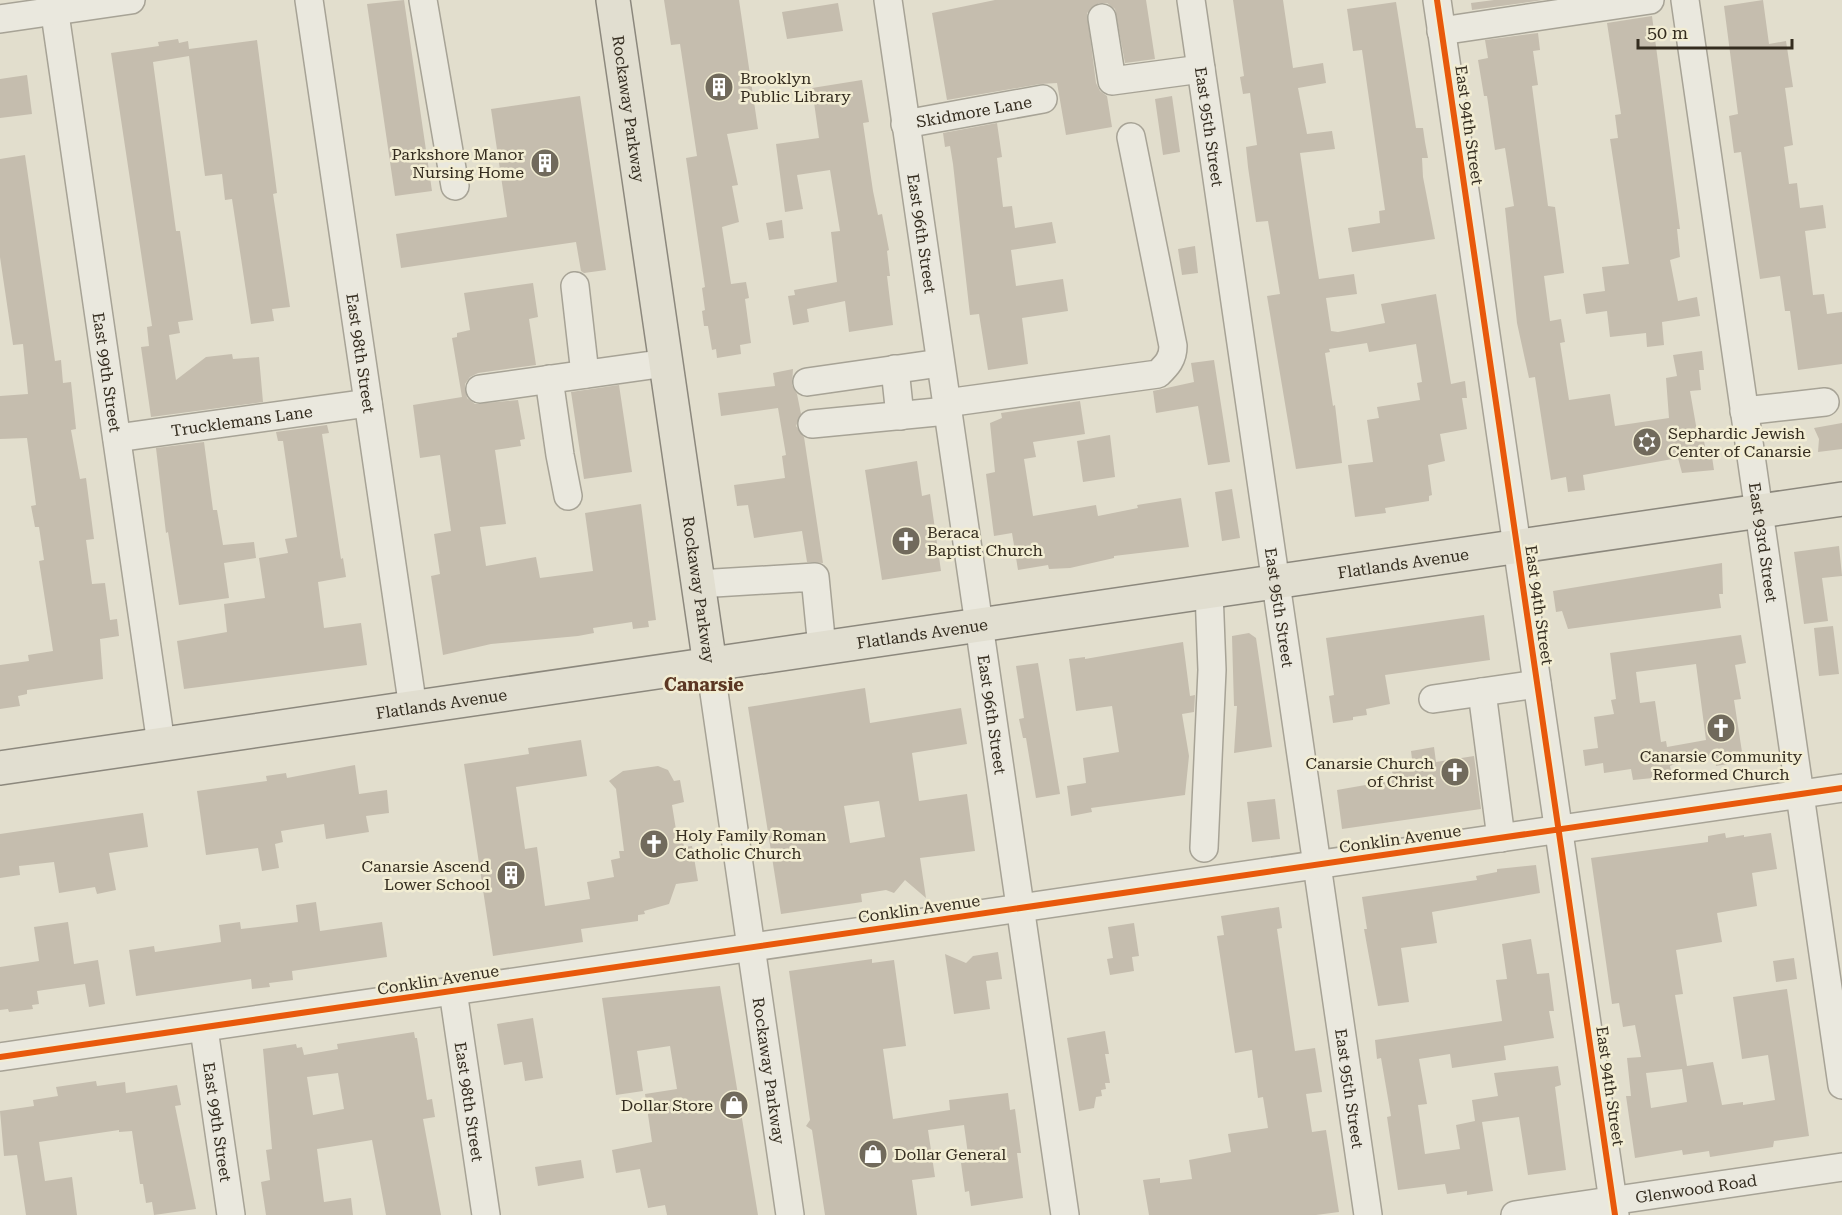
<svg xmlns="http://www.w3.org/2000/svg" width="1842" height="1215" font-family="'Roboto Serif',serif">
  <rect width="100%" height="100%" fill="#e2decd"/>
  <!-- building -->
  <path fill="#c5bdae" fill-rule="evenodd" d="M404,0L432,191L395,196L367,4Z
    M664,0H739L758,129L727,134L738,185L732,186L739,222L722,227L731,284L746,282L749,298L745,299L751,343L740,345L741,354L717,358L716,349L712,350L708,326H704L702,311L705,310L702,288L705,287L686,158L697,156L680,44L671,45Z
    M995,0H1146L1155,59L1125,63L1115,9L1107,3H1099L1087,13L1096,83L1100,91L1107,96L1112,127L1066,135L1057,83L1040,84L947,100L932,13Z
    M1233,0H1283L1293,68L1323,63L1326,83L1298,88L1307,134L1332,131L1335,149L1300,153L1313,241L1319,279L1354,274L1357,294L1326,298L1331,331L1338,332L1385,323L1381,304L1436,294L1451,384L1465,381L1467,398H1462L1467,429L1440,434L1445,461L1428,465L1432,495L1429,496V501L1385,508L1386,513L1355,517L1348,465L1373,462L1367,420L1379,418L1377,407L1420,400L1417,383L1422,382L1416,344L1369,352L1367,343L1329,349L1330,352L1325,353L1333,406L1335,405L1342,463L1296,469L1267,296L1280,294L1268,221L1256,222L1248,167L1246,147L1257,145L1250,93L1243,94L1240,77L1244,76Z
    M1494,0H1543L1472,10L1471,3Z
    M1763,0L1769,44L1786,41L1793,87L1785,88L1793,145L1784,147L1789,184L1797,183L1800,208L1823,205L1826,228L1805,231L1813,295L1824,294L1827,314L1842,312V364L1798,370L1790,311H1785L1780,276L1760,279L1741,152L1734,153L1729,116L1738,114L1724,6Z
    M1396,2L1416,128H1423L1425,142L1428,158H1422L1423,177L1435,239L1352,252L1348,228L1380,223L1379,211L1385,210L1362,50L1353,51L1347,9Z
    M838,3L843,31L787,39L782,12Z
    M1652,16L1680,229H1677L1680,257L1670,260L1678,301L1697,297L1700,316L1662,322L1664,345L1647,347L1646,333L1610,337L1607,311L1586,314L1583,294L1605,291L1602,267L1629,264L1610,139L1618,138L1615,115L1621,114L1607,23Z
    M1538,33L1540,50L1533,51L1538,85L1532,86L1548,206L1555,207L1564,273L1544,276L1550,321L1561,319L1565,342L1560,343L1569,400L1610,394L1615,426L1669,418L1666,378L1677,376L1673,355L1702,351L1704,370H1699L1701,390L1690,391L1698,437L1703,436L1706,451L1711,450L1714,470L1682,473L1678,458L1583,475L1585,490L1568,492L1566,477L1551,480L1535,377L1529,378L1517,323L1505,208L1514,206L1505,148L1495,150L1487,96H1484L1478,60L1488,58L1485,40Z
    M178,39L179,43L188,41L189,49L257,40L277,193L273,194L290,307L272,309L274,321L251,324L232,199L225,200L222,174L205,176L189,56L153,62L176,231H180L193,320L178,322L180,333L169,335L176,380L206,357L232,354L233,359L259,357L263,402L151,417L141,347L149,346L147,327L152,326L111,53L159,46L158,42Z
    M27,75L32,114L0,118V79Z
    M862,80L869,122L863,123L873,191L878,215L882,214L889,250L887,251L890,276H887L893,325L849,332L845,301L807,309L809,322L793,325L788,296L795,295L794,290L837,282L831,232L840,231L830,170L797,175L803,209L785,212L776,144L819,138L812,88Z
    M580,96L606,270L584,273L581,271L576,242L401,268L396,234L507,217L491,109Z
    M1172,96L1180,152L1163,155L1155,99Z
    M997,123L1002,157L997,158L1003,207L1012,206L1015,228L1052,222L1056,243L1011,250L1016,286L1063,279L1068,311L1022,318L1028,364L988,370L979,314L970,315L953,164L950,146L945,147L943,133Z
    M25,155L55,361L61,360L63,383L71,382L76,429L71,430L80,479L86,478L94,539L86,540L92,584L105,583L110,620L117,619L119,636L100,639L103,679L27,690V694L18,696L20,706L0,709V665L29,661L28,655L53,651L39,561L44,560L39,527H35L31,506L36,505L27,438L0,439V396L28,394L23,344L13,345L0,257V159Z
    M782,220L784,238L769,240L766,223Z
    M1195,246L1198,273L1182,275L1178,249Z
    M533,283L538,317L529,319L536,365L478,373L470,377L465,384L467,398L475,404L518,400L525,439L520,440L521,446L495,450L506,524L480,527L486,566L536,557L540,578L593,571L585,513L641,504L656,620L648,621L649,627L633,629L632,622L593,628L594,633L578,636L491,644L443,655L431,576L440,574L434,534L451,531L440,455L420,458L413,405L462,397L452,338L457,337V333L470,330L464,293Z
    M1214,360L1230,462L1208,465L1198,406L1156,413L1153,391L1194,382L1191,363Z
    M793,369L792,385L797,394L801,414L796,426L804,437L823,563L807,562L802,531L754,538L748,505L737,506L734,485L785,478L782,456L786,455L778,408L721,416L718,393L775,386L773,373Z
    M619,385L632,472L584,479L571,392Z
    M1080,401L1085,434L1033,442L1036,457L1024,459L1033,516L1096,505L1098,516L1138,508L1137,505L1181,498L1189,547L1114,556V558L1070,568L1049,569L1048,565L1018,570L1012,533L994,536L986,474L995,472L990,423L1002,418L1001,413Z
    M1842,423V449L1818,452L1819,439L1814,428Z
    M327,425L329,433L322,434L341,559L343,558L346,577L318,582L324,628L361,623L367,665L184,689L177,641L227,632L224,604L265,598L259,558L288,553L285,539L297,537L283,441H278L276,432Z
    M1110,435L1115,477L1083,482L1077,441Z
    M204,442L213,510H217L223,545L254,542L256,558L224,563L229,598L179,605L168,532L166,533L156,448Z
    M917,461L922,496L930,494L941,571L882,580L865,470Z
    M1232,489L1240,538L1222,541L1215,492Z
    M1839,546L1842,576L1822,578L1828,621L1804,624L1794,552Z
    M1722,563L1723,594H1719L1721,608L1568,629L1562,611L1556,612L1553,591Z
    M1484,615L1490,660L1385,675L1390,704L1366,709L1367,715L1353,717V720L1333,723L1329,696L1334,695L1326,638Z
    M1833,626L1839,674L1819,676L1814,628Z
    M1249,633L1256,638L1272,747L1234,753L1237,706H1234L1232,636Z
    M1741,635L1746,663L1735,665L1741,699L1734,700L1742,752L1732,754L1734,763L1716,766L1715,756L1680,762L1670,766L1673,779L1654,782L1653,778L1633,780L1631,769L1604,773L1603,763L1585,766L1583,750L1598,748L1594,717L1614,714L1611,700L1616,699L1610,653ZM1696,664L1706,740L1667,747L1666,741L1661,742L1655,701L1640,703L1636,672Z
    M1183,642L1190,696L1195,695L1194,712L1182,714L1189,756L1185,795L1091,808L1092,812L1071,816L1067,786L1086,783L1083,758L1119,752L1112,706L1076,711L1069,659L1085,657V659Z
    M1038,663L1060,794L1036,798L1026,738H1023L1019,719L1024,718L1016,666Z
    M865,688L870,723L961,708L967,744L912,753L919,801L967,794L975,851L920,858L926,898L905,880L894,893L886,890L861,894L862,902L781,914L748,707ZM879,801L885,837L850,843L844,806Z
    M581,740L587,776L516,787L525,849L537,847L545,906L590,899L587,882L614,877L611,860L620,858L619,851H624L616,789L609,781L623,771L658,766L668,770L674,781L680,780L684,802L672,805L678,842L683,841L684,847L692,846L698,881L676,884L669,904L644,911L645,914L638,915V921L581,929L583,942L493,956L464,764L529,754L528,748Z
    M1434,747L1436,762L1474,756L1481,809L1342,829L1337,790L1394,780L1392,771L1413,767L1411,751Z
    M355,765L359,794L387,790L389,813L366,816L369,832L326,839L324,824L281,831L283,842L275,844L279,868L262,871L258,848L206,855L197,791L267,781L266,776L286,773L287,778Z
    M1275,799L1280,839L1252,842L1247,802Z
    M143,813L148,847L109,853L116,890L97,894L95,887L59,893L54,862L19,866L20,875L0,878V834Z
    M1725,833L1726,838L1744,835V837L1771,833L1777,869L1752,873L1757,906L1717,913L1722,942L1676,950L1683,994L1675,995L1687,1066L1713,1062L1722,1105L1743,1102V1105L1775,1100L1768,1055L1742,1059L1733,997L1787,989L1809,1136L1774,1141L1773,1147L1710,1157L1709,1151L1683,1155L1682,1150L1635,1158L1626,1096H1631L1627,1058L1641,1057L1635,1025L1623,1027L1619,1003L1612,1004L1591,858L1708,842V836ZM1682,1069L1687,1102L1651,1108L1646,1073Z
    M1536,865L1540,893L1432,912L1437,943L1401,948L1409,1002L1378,1006L1364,929H1367L1362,897L1477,880L1476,876L1497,872V869Z
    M316,902L320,931L382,922L387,957L292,971L293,980L269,983L270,987L252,989L251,979L136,996L129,950L154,946L155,952L221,942L219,925L240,922L241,929L298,922L296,905Z
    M1279,907L1282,928L1277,929L1295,1051L1315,1048L1322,1092L1306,1094L1312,1132L1326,1130L1339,1212L1316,1215H1149L1143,1180L1160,1178V1183L1192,1179L1189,1160L1231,1152L1228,1134L1268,1128L1263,1097L1258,1098L1252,1050L1235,1053L1217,936L1224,935L1221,916Z
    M68,922L74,964L98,960L105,1004L89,1007L85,984L37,991L39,1004L32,1005L33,1009L9,1012L8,1009L0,1010V967L39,961L34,927Z
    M1134,923L1139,956L1132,957L1134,971L1110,975L1107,959L1113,958L1108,927Z
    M1531,939L1537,974L1549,973L1554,1011H1549L1554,1038L1504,1046L1506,1060L1452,1068L1450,1054L1419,1059L1427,1104L1418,1105L1425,1154L1460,1149L1456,1125L1475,1121L1472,1100L1498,1096L1494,1073L1558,1066L1561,1085L1555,1087L1566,1170L1528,1175L1519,1117L1482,1122L1493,1191L1467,1195V1191L1447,1194L1445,1184L1398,1190L1387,1117L1391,1116L1381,1058L1377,1059L1375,1040L1502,1021L1496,980L1507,979L1502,944Z
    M998,952L1002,979L986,981L990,1009L954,1014L945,954L966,963L973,956Z
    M1794,958L1797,979L1776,982L1773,961Z
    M872,959V963L894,960L906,1046L883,1049L893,1119L950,1110L949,1100L1008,1093L1010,1110L1015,1109L1021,1153H1017L1023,1198L971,1206L969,1191L965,1192L961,1163L969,1162L964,1125L928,1130L935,1177L912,1180L917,1215H825L812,1130L806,1126L810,1120L789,971Z
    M720,986L758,1215H667L665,1205L648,1208L640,1169L616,1173L612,1150L652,1142L645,1094L677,1089L670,1046L637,1051L643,1091L616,1095L602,998Z
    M533,1018L543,1078L525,1081L522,1062L504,1065L497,1024Z
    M1105,1031L1109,1054H1105L1110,1083H1105L1106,1089L1101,1090L1102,1096L1096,1097L1094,1108L1079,1111L1067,1038Z
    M414,1032L415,1038H417L427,1100L432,1099L435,1117L423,1119L441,1215H386L372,1140L317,1149L324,1202L351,1198L353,1215H266L261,1182L270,1180L266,1150L272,1149L263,1049L296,1044L297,1048L302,1047L304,1055L338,1049L337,1044ZM338,1073L344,1109L313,1115L307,1077Z
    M96,1081L97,1086L125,1082L126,1093L177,1085L181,1105L175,1106L196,1209L154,1215L152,1202L146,1203L143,1184H140L132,1131L119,1132V1130L39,1142L45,1181L72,1177L77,1215H26L17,1155L4,1156L0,1111L34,1106L33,1100L58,1096L56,1087Z
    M581,1160L584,1178L538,1186L535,1167Z"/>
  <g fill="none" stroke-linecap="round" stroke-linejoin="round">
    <!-- minor casing -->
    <g stroke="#a7a396" stroke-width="30">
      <g id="minor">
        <path id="s1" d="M53,0L161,744"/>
        <path id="s2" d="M309,0L413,708"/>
        <path d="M423,0L455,186"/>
        <path id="s3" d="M888,0L1065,1215"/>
        <path id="s4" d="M1191,0L1368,1215"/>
        <path d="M1437,0L1615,1215"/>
        <path id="s5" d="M1685,0L1842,1085"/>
        <path d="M1102,18L1112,81L1201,69"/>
        <path d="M0,19L131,0"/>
        <path d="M1441,31L1650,0"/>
        <path id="s6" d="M905,124L1043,99"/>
        <path d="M575,286L585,374"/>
        <path d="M895,369L900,416"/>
        <path d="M549,379L560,455L568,496"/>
        <path d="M807,382L940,363"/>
        <path d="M480,389L666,363"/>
        <path d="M946,403L1158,374C1167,365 1173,359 1173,346L1131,137"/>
        <path d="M1744,411L1825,402"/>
        <path d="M812,424L947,411"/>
        <path id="s7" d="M117,438L368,403"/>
        <path d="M698,584L815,577L822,648"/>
        <path id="s8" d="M710,665L790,1215"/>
        <path d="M1482,692L1501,838"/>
        <path d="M1433,699L1537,684"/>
        <path d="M1204,848L1212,670L1209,591"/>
        <path id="s9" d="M453,991L486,1215"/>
        <path id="s10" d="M204,1029L231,1215"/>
        <path d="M0,1057L1842,788"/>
        <path id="s11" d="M1515,1215L1842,1167"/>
      </g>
    </g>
    <!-- major casing -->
    <g stroke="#8c887d" stroke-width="36">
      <g id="major">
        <path id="s12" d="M613,0L710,665"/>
        <path id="s13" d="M0,768L1842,499"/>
      </g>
    </g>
    <!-- minor -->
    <use href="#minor" stroke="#eae8de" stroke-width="27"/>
    <!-- major -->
    <use href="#major" stroke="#e1ded0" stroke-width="33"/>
    <!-- cycleway casing -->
    <g stroke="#f2edd3" stroke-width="10">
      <path id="cycleway" d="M1437,0L1615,1215
        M0,1057L1842,788"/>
    </g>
    <!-- cycleway -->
    <use href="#cycleway" stroke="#e8590c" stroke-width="6"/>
  </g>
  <!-- icons -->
  <defs>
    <g id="building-disc" transform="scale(1.5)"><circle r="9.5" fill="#716a5c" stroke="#f2edd3"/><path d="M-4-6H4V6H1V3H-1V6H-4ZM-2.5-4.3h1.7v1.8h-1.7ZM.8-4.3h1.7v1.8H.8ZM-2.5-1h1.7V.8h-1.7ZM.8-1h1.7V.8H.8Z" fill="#fff"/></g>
    <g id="synagogue-disc" transform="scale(1.5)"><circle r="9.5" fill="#716a5c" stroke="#f2edd3"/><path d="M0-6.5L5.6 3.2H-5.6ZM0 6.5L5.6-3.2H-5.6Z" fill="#fff"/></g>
    <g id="church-disc" transform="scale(1.5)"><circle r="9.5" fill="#716a5c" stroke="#f2edd3"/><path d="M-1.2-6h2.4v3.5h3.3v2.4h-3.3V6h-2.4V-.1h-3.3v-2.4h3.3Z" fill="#fff"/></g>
    <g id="shop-disc" transform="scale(1.5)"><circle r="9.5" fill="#716a5c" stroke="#f2edd3"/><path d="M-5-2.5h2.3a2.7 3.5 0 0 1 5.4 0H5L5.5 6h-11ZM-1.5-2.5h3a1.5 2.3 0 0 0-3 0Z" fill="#fff"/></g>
  </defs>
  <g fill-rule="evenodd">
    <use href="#building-disc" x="719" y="87"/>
    <use href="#building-disc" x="545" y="163"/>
    <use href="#synagogue-disc" x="1647" y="442"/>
    <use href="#church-disc" x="906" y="541"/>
    <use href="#church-disc" x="1721" y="728"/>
    <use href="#church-disc" x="1455" y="772"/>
    <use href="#church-disc" x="654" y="844"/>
    <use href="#building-disc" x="511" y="875"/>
    <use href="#shop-disc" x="734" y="1105"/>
    <use href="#shop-disc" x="873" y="1154"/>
  </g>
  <g text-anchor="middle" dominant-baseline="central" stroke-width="5" stroke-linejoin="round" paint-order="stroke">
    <!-- poi labels -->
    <g font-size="16" fill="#342c1f" stroke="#f2edd3" text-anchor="start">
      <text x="740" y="78">Brooklyn<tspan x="740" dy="18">Public Library</tspan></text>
      <text x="524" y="154" text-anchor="end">Parkshore Manor<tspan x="524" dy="18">Nursing Home</tspan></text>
      <text x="1668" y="433">Sephardic Jewish<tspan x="1668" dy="18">Center of Canarsie</tspan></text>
      <text x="927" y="532">Beraca<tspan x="927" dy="18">Baptist Church</tspan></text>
      <text x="1721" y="756" text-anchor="middle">Canarsie Community<tspan x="1721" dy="18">Reformed Church</tspan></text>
      <text x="1434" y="763" text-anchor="end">Canarsie Church<tspan x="1434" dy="18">of Christ</tspan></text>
      <text x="675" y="835">Holy Family Roman<tspan x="675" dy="18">Catholic Church</tspan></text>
      <text x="490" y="866" text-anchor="end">Canarsie Ascend<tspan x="490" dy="18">Lower School</tspan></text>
      <text x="713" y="1105" text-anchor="end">Dollar Store</text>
      <text x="894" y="1154">Dollar General</text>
    </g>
    <!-- street labels -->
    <g font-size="16" fill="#342c1f" stroke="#f2edd3">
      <text stroke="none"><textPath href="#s12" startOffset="110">Rockaway Parkway</textPath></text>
      <text stroke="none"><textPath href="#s6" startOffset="70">Skidmore Lane</textPath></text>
      <text transform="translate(1469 125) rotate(82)">East 94th Street</text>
      <text stroke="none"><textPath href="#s4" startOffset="128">East 95th Street</textPath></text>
      <text stroke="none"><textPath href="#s3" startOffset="236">East 96th Street</textPath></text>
      <text stroke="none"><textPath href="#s2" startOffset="357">East 98th Street</textPath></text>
      <text stroke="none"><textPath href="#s1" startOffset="376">East 99th Street</textPath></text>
      <text stroke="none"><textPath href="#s7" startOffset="126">Trucklemans Lane</textPath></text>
      <text stroke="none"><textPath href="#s5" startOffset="548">East 93rd Street</textPath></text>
      <text stroke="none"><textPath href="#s13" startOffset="1418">Flatlands Avenue</textPath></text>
      <text stroke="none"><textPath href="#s12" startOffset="596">Rockaway Parkway</textPath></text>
      <text transform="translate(1539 605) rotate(82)">East 94th Street</text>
      <text stroke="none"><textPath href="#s4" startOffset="614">East 95th Street</textPath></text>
      <text stroke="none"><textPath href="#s13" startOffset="932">Flatlands Avenue</textPath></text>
      <text stroke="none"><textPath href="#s13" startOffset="446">Flatlands Avenue</textPath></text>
      <text stroke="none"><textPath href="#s3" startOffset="722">East 96th Street</textPath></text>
      <text transform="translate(1400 839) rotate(-8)">Conklin Avenue</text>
      <text transform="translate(919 909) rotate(-8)">Conklin Avenue</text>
      <text transform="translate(438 980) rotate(-9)">Conklin Avenue</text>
      <text stroke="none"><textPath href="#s8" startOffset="410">Rockaway Parkway</textPath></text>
      <text transform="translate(1610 1086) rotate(82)">East 94th Street</text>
      <text stroke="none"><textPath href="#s4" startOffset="1100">East 95th Street</textPath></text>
      <text stroke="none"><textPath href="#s9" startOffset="112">East 98th Street</textPath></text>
      <text stroke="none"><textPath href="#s10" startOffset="94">East 99th Street</textPath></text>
      <text stroke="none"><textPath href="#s11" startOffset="183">Glenwood Road</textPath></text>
    </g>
    <!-- neighbourhood labels -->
    <g font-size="18" font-weight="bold" fill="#5c3723" stroke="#f2edd3">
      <text x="704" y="684">Canarsie</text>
    </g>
  </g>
  <!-- scale -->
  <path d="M1638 39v9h154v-9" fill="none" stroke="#342c1f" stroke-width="3"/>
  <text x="1647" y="39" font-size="18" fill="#342c1f" stroke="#f2edd3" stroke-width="4.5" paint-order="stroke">50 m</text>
</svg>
